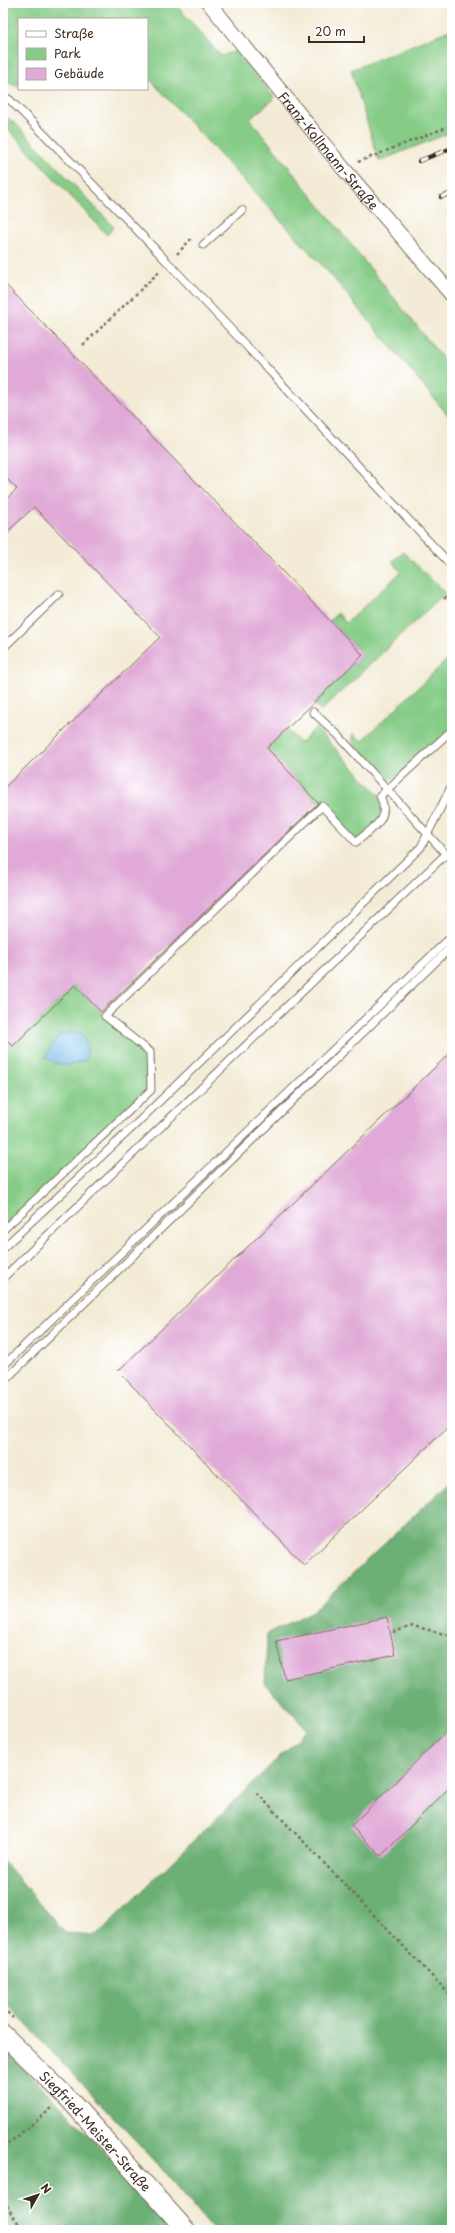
<svg xmlns="http://www.w3.org/2000/svg" width="455" height="2233" font-family="'Playpen Sans',sans-serif">
  <rect width="100%" height="100%" fill="#fff"/>
  <filter id="ink" filterUnits="userSpaceOnUse"><feTurbulence type="fractalNoise" baseFrequency=".025" numOctaves="2"/><feDisplacementMap in="SourceGraphic" scale="8" xChannelSelector="R" yChannelSelector="G"/><feConvolveMatrix kernelMatrix="1 2 1 2 8 2 1 2 1" color-interpolation-filters="sRGB"/></filter>
  <filter id="wash" filterUnits="userSpaceOnUse"><feTurbulence type="fractalNoise" baseFrequency=".012" numOctaves="4" result="noise"/><feDisplacementMap in="SourceGraphic" scale="16" xChannelSelector="R" yChannelSelector="G"/><feGaussianBlur stdDeviation="0.9" result="paint"/><feColorMatrix in="noise" values="0 0 0 0 0 0 0 0 0 0 0 0 0 0 0 0 0 1.4 0 .05"/><feComposite in="paint" operator="in"/></filter>
  <g filter="url(#wash)">
    <rect width="100%" height="100%" fill="#f3ebd5"/>
    <!-- green -->
    <path fill="#86cc87" stroke="#607b52" d="M3,3H180L177,6L221,56L235,51L275,98L250,119L452,370V420L330,274L147,76V19H94L52,15L48,19H19V87L3,81Z
      M452,29V132L379,161L351,70Z
      M3,115L16,124L114,227L107,235L9,130L3,136Z
      M403,552L445,593L321,711L314,703L363,655L330,620L338,613L346,623L401,572L392,561Z
      M452,655V730L401,777L389,779L353,744V733L362,741Z
      M316,728L380,796L382,819L356,842L267,749L287,729L300,743Z
      M75,985L105,1016L150,1052L151,1090L3,1230V1036L13,1046Z"/>
    <!-- forest -->
    <path fill="#6cb074" stroke="#546d49" d="M452,1480V2230H213L154,2160L3,2000V1860L65,1933L97,1935L307,1730L265,1684L267,1634L313,1611Z
      M3,2047L127,2175L175,2230H3Z"/>
    <!-- water -->
    <path fill="#76baec" stroke="#587285" d="M81,1032L87,1045V1059C69,1067 62,1068 45,1057L60,1034Z"/>
    <g id="blocks">
      <!-- building -->
      <path fill="#e0a9d7" d="M3,282L363,655L267,748L318,803L101,1012L75,985L13,1046L3,1036V789L160,637L34,507L3,536V502L17,489L3,475Z
        M452,1051V1423L304,1565L118,1371Z
        M387,1617L395,1655L285,1679L276,1641Z
        M452,1726V1785L381,1856L351,1826Z"/>
    </g>
  </g>
  <g filter="url(#ink)">
    <use href="#blocks" fill-opacity="0" stroke="#7b6e5e" stroke-width="1"/>
    <g fill="none" stroke-linecap="round" stroke-linejoin="round">
      <!-- service casing -->
      <g stroke="#7b6e5e" stroke-width="9">
        <path id="service" d="M3,96L10,100C161,251 305,410 452,566
          M203,245L242,210
          M3,648L59,594
          M313,712L338,735L452,861
          M3,1230L151,1090L150,1052L105,1016L322,806L356,842C371,829 392,819 380,796L452,730
          M3,1248L133,1127L421,847L452,785
          M3,1278L446,854
          M3,1366L452,936
          M3,1382L452,946"/>
      </g>
      <!-- minor casing -->
      <g stroke="#7b6e5e" stroke-width="16">
        <g id="minor">
          <path id="s1" d="M209,3L343,168L452,295"/>
        </g>
      </g>
      <!-- tertiary casing -->
      <g stroke="#7b6e5e" stroke-width="20">
        <g id="tertiary">
          <path id="s2" d="M3,2034L67,2097L186,2230"/>
        </g>
      </g>
      <!-- path -->
      <path stroke="#7b6e5e" stroke-width="2.5" stroke-dasharray="3 3" stroke-linecap="butt" d="M358,162L452,125
        M177,254L191,239
        M83,345L159,272
        M444,599L452,591
        M393,1632L413,1626L452,1636
        M257,1793L452,1997
        M3,2008L13,2018
        M3,2148L52,2108
        M3,2201L23,2230"/>
      <!-- service -->
      <use href="#service" stroke="#fff" stroke-width="7"/>
      <!-- minor -->
      <use href="#minor" stroke="#fff" stroke-width="14"/>
      <!-- tertiary -->
      <use href="#tertiary" stroke="#fff" stroke-width="18"/>
      <!-- rail casing -->
      <g stroke="#3b2a1e" stroke-width="4.5">
        <path id="rail" d="M419,161L452,148
          M441,197L452,193"/>
      </g>
      <!-- rail -->
      <use href="#rail" stroke="#fff" stroke-width="3" stroke-dasharray="9" stroke-linecap="butt"/>
    </g>
  </g>
  <g text-anchor="middle" dominant-baseline="central" stroke-width="3" stroke-linejoin="round" paint-order="stroke">
    <!-- street labels -->
    <g font-size="13" fill="#3b2a1e" stroke="#fff">
      <text stroke="none"><textPath href="#s1" startOffset="190">Franz-Kollmann-Straße</textPath></text>
      <text stroke="none"><textPath href="#s2" startOffset="134">Siegfried-Meister-Straße</textPath></text>
    </g>
  </g>
  <!-- margin -->
  <rect width="455" height="2233" fill="none" stroke="#fff" stroke-width="16"/>
  <!-- legend -->
  <rect x="18" y="18" width="130" height="72" fill="#ffffff" stroke="#b1aaa5"/>
  <rect x="26" y="31" width="20" height="6" fill="#ffffff" stroke="#b1aaa5"/>
  <text x="54" y="38" font-size="12" fill="#3b2a1e">Straße</text>
  <rect x="26" y="48" width="20" height="12" fill="#86cc87" stroke="#b1aaa5"/>
  <text x="54" y="58" font-size="12" fill="#3b2a1e">Park</text>
  <rect x="26" y="68" width="20" height="12" fill="#e0a9d7" stroke="#b1aaa5"/>
  <text x="54" y="78" font-size="12" fill="#3b2a1e">Gebäude</text>
  <!-- north arrow -->
  <g transform="translate(38 2195) rotate(51)" stroke="#ffffff" stroke-width="3" paint-order="stroke">
  <path d="M0-3L7 15L0 10L-7 15Z" fill="#3b2a1e"/>
  <text y="-6" font-size="11" font-weight="bold" text-anchor="middle" fill="#3b2a1e">N</text>
  </g>
  <!-- scale -->
  <path d="M309 36v6h55v-6" fill="none" stroke="#3b2a1e" stroke-width="2"/>
  <text x="315" y="36" font-size="12" fill="#3b2a1e" stroke="#ffffff" stroke-width="3" paint-order="stroke">20 m</text>
</svg>
